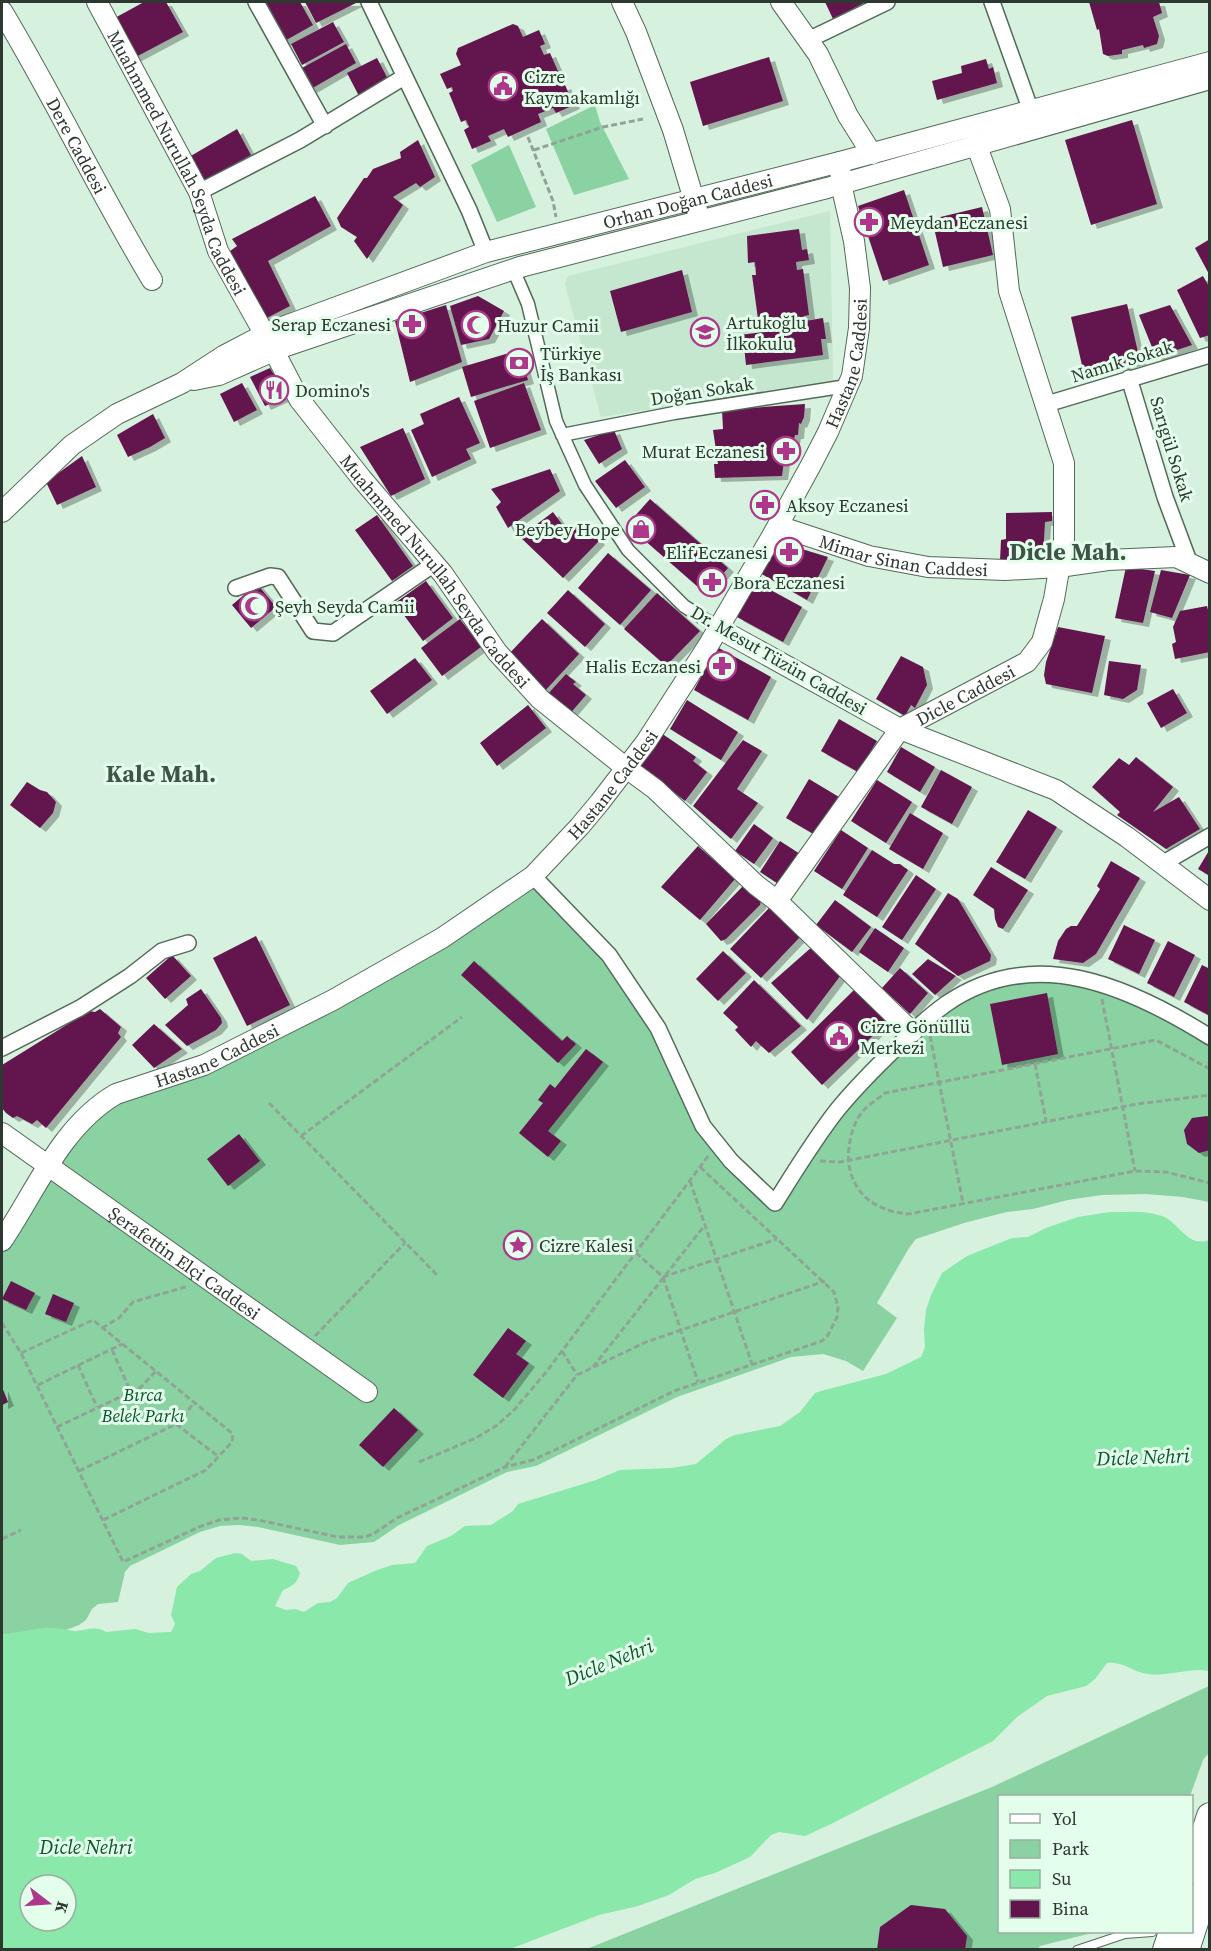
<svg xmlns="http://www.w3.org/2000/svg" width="1211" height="1951" font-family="'Source Serif 4',serif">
  <defs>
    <filter id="shadow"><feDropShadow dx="6" dy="4" stdDeviation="0" flood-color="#0004"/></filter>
  </defs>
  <rect width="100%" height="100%" fill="#d6f1dd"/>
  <!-- built -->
  <path fill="#c5e6cf" d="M830,211L833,380L601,417L565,284L568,276Z"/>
  <!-- green -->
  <path fill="#8ad2a2" d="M595,105L600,122L629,179L574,195L546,129Z
    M509,145L536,207L497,222L471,165Z
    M533,876L609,955L658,1028L703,1126L774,1203L810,1148L912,1032L995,981L1074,977L1209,1037V1202L1183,1197L1145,1194L1102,1195L1068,1200L1033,1209L1007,1212L964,1223L916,1239L909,1248L877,1303L897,1318L863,1371L846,1361L823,1354L791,1357L677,1397L536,1466L507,1472L399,1525L374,1542L340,1545L258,1527L239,1525L220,1526L200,1532L130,1566L125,1572L118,1602L98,1604L92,1609L86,1620L79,1625L66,1630L48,1628L2,1635V1241L98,1106L204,1065Z
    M1209,1686V1753L1203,1760L1190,1796H1000V1932H1096L1040,1946L1037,1950H584L992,1787Z"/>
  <!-- water -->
  <path fill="#89e8aa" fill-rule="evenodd" d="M1110,1212C1128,1212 1145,1210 1162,1216C1180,1223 1187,1248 1209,1240V1671C1191,1667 1168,1677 1148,1674C1132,1672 1124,1661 1107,1663L1095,1679L1086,1686L1047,1696L1017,1717L993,1741L831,1824L805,1836L779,1832L771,1835L750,1857L715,1873L695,1879L669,1895L638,1906L599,1915L510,1949H2V1635C17,1633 34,1628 50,1628C58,1628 66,1630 74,1631C86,1631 96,1625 106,1632L135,1629L149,1633L171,1632L175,1624L171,1615L177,1587L191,1574L200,1571L216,1558L235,1553L242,1554L251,1561L273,1559L296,1566L300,1573C297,1583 293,1586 283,1590L275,1606L286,1610L295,1609L304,1612L318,1603L330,1602L337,1598L348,1583L377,1570L392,1565L415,1563L427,1546L451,1536L465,1526L491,1525L513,1511L518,1504L596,1480L620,1470L672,1468L696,1464L726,1439L735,1435L780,1426L800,1412L815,1393L821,1391L886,1374L921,1357L925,1347L924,1330L926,1310L931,1295L942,1273L967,1256L1012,1238L1028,1237L1046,1228L1078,1217ZM30,1885H66V1921H30Z"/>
  <!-- building -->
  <path fill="#62154d" filter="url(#shadow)" d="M144,2H166L183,32L134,58L113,19Z
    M261,2H300L313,25L283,42Z
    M305,2H358L316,23Z
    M825,2H863L864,3L833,19Z
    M1089,2H1159L1162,13L1153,17L1159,36L1157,44L1144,48L1143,45L1122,50V54L1108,56L1103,54L1099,29L1097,30Z
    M333,22L344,42L302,65L291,44Z
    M513,24L518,26L523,37L539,30L545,44L540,46L544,55L550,53L561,78L558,79L561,87L565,85L574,105L556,113L553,108L538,114L541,122L508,137L504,129L488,136L491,141L472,149L464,130L469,127L466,120L461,122L449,93L453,91L452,87L447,89L440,74L461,65L456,54L458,48Z
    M346,44L356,63L311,89L300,69Z
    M769,57L783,101L703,126L690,82Z
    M377,58L389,81L359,96L347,73Z
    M986,59L989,69L993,67L997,83L937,100L932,81L962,73L961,66Z
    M1132,120L1157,204L1091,225L1065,140Z
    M237,129L251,155L203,182L189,157Z
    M418,140L435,177L420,187L416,183L393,197L403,205L367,259L354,241L357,237L341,227L337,218L364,178H367L373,169L401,158L400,152Z
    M904,190L929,265L883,281L858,206Z
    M315,196L331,226L268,261L290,306L265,319L226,254L237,246L232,239Z
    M982,207L993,255L943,267L932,219Z
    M799,229L802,250L807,249L809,260L796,262L797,270L803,269L809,315L804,316L805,321L823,318L826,339H821L823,355L746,365L744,346H741L739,335L765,332L764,319H758L752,275H756L755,262L748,263L747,236Z
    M1210,239V276L1195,248Z
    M682,270L692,312L621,332L610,291Z
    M1203,276L1210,288V335L1200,338L1177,290Z
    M478,296L504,311L489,339L461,345L450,306Z
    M1127,304L1140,361L1084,374L1071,317Z
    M446,305L462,362L410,382L395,321Z
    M1170,305L1192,345L1156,357L1139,315Z
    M519,350L528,380L471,397L462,367Z
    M270,368L287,396L265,406L250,377Z
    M242,383L257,410L234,422L220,394Z
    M524,383L541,430L490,448L474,401Z
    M459,397L480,443L466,449L471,459L432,477L411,430L424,424L420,414Z
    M805,404L804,417L801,424L799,423L798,435H795L793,444L790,443L791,451H788V460L784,461L782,476L715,478L714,464H718L713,430L723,429L722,410Z
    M153,414L165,438L150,447L128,457L117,435Z
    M403,428L425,479L391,496L360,447Z
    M614,430L622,449L599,464L584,440Z
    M82,456L96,487L57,505L46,482Z
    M625,460L645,487L616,508L595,481Z
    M550,469L560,491L508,528L496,507L501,502L491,489Z
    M650,499L728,568L706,594L627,525Z
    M553,512L567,531L581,521L599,541L563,578L520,537Z
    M1052,512V521L1045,522L1043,558L1000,561L1001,540L1006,539V513Z
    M377,515L413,566L392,581L355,530Z
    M779,542L828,557L807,600L760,573Z
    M608,553L651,590L620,625L578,588Z
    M1126,567L1155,571L1143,623L1115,618Z
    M1161,570L1190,575L1172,618L1150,612Z
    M426,581L453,618L423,641L395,603Z
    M756,582L802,607L783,642L737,617Z
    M257,584L276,607L251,628L232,605Z
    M568,590L605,624L585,647L547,613Z
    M657,593L700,631L666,666L624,629Z
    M1207,606L1210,618V652L1175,659L1172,644L1176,642L1173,627L1180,611Z
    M460,619L481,647L442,676L421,648Z
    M542,619L579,654L543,693L506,657Z
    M1058,627L1105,636L1092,693L1046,684L1044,675L1046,662Z
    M717,647L771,677L748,720L694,690Z
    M901,656L923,667L927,685L915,708L911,705L905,716L876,699Z
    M415,658L432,680L387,714L370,691Z
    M1109,661L1141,665L1137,690L1123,699L1104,695Z
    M566,674L576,682L573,684L586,695L568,716L546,696Z
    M1173,689L1187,713L1161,728L1147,703Z
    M687,700L738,732L721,760L670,729Z
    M528,705L546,728L497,766L480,743Z
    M839,719L877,741L858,772L821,751Z
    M661,733L696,757L693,761L707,772L685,801L640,766Z
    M743,740L762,751L737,789L758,803L731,839L693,806Z
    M901,747L935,767L920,792L887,772Z
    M1136,757L1173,787L1153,812L1179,797L1200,829L1166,849L1117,815L1120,812L1092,787L1119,758L1129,765Z
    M941,770L972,787L952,824L921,807Z
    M809,779L839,797L817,836L786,818Z
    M877,780L912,802L886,843L851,821Z
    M27,782L40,790L47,792L56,802L53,813L40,828L10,805Z
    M1028,810L1057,827L1025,879L996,862Z
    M910,813L943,833L923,869L889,849Z
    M754,824L773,838L754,864L735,851Z
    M841,830L868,848L842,889L814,871Z
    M780,841L800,854L780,885L760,872Z
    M698,846L735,879L700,920L661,887Z
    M1210,849V876L1198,869Z
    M872,850L894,864H900L908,870L877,917L843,895Z
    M1111,861L1140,878L1096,954L1083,963L1053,959L1058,941L1066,929L1071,926H1077L1100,889L1097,886Z
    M991,867L1028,890L1003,929L998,927L995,919L994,909L973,895Z
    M916,875L936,889L902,940L882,927Z
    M744,885L761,901L760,905L726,939L721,941L706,924Z
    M948,893L958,899L991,955L990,961L958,976L915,944Z
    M835,900L871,927L852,952L816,925Z
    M769,908L800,937L761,978L730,949Z
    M1124,925L1155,940L1139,974L1108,959Z
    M875,928L904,948L888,972L859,952Z
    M256,936L290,1005L247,1026L213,958Z
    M1168,941L1195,955L1174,997L1147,983Z
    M813,946L841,975L807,1020L771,983Z
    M723,951L746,973L718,1001L696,979Z
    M172,955L191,976L165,999L146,978Z
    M928,959L956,976L935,995L912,974Z
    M474,961L562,1041L567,1036L576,1044L558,1063L461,975Z
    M1202,965L1210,969V1016L1184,1002Z
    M900,968L928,993L910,1014L882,988Z
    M754,980L801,1026L769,1053L756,1041L751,1047L735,1030L738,1027L723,1013Z
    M856,988L888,1021L822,1085L791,1052Z
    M201,989L221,1018L222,1023L216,1030L187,1046L165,1025L188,1005L186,999Z
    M1047,993L1058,1054L1002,1065L990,1004Z
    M100,1009L121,1027L118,1033L121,1037L46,1128L37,1120L32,1124L17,1116L13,1118L6,1113L2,1108V1065L89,1011L95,1012Z
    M154,1024L182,1049L154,1068L132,1045Z
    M586,1049L603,1062L548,1131L561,1141L548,1157L519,1133L543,1103L538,1100L550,1084L555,1088Z
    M1207,1116L1210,1118V1150L1199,1153L1187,1144L1184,1130L1192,1118Z
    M239,1134L260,1161L228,1186L207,1159Z
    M11,1281L35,1293L26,1310L2,1299Z
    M53,1294L74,1303L66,1322L45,1314Z
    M508,1328L526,1341L516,1354L529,1363L503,1398L473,1375Z
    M2,1387L8,1402L2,1405Z
    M394,1408L418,1430L383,1467L359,1445Z
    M911,1905L945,1909L967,1936L965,1950H877L880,1927Z"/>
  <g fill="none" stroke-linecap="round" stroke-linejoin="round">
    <!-- service casing -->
    <g stroke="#526a59" stroke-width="10">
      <path id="service" d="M1077,1950L1125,1934L1152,1932"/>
    </g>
    <!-- pedestrian casing -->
    <g stroke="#526a59" stroke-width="15">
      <path id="pedestrian" d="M513,269L528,304L556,421L585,485L628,550L684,606L718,628
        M562,435L674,413L847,386"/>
    </g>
    <!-- minor casing -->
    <g stroke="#526a59" stroke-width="18">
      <path id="minor" d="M256,2L325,126
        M369,2L469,210L486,252
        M992,2L1031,111
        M808,40L887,2
        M199,192L300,140L404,77
        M1129,378L1165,497L1190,564
        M1047,404L1210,355
        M236,588L270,576L278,577L313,631L333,633L434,564
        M1162,864L1210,836
        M533,876L609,955L658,1028L703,1126L731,1161L775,1203C795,1171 815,1138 838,1109C857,1086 877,1066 898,1046C913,1031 929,1016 946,1004C1034,943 1130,987 1210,1037
        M2,1048L80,1008L130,976L162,951L188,943"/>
    </g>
    <!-- tertiary casing -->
    <g stroke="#526a59" stroke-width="22">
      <g id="tertiary">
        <path id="s1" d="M97,2L199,192L218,251L274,351L299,399L362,479L443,574L497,652L540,699L625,767L655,789L756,885L777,901L912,1032"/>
        <path d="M622,2L636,32L673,130L697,210"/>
        <path d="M781,2L818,54L848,116L872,154"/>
        <path id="s2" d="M2,11C55,99 99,192 152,280"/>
        <path d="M194,380L219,375L280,348L520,267L827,188L1210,79"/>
        <path id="s3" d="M2,512L72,445L117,414L182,383L225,355L269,332L486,252L840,162L1210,62"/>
        <path id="s4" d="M778,526L869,556L928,567L1005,570L1059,567L1108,560L1176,557L1210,573"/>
        <path d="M718,628L900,729L1056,790L1127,837L1210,900"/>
        <path id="s5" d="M777,901L900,729L1027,662L1042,642L1054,599L1064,541V463L1009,291L1000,209L976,144"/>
        <path id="s6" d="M2,1133L367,1392"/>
        <path id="s7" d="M2,1241C36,1191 61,1126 116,1094L204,1065L333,1000L442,938L533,876L580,826L600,802L646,742L708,646L772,536L811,465L828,432L852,376L859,328L860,288L854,241L841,184L840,162"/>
      </g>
    </g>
    <!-- primary casing -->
    <g stroke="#526a59" stroke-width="28">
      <path id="primary" d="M1192,1871L1210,1816
        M1166,1950L1172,1932
        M1186,1950L1210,1876"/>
    </g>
    <!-- path -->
    <path stroke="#90a495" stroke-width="3" stroke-dasharray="6 3" stroke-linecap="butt" d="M528,137L553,201L556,217
      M534,150L603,127L643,119
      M1102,999L1135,1171
      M930,1036L963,1203
      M1035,1064L1046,1121
      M1210,1069L1156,1040L885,1093C878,1099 869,1104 863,1111C856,1119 852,1130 850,1141C842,1183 867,1211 909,1214L1135,1171L1166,1172L1210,1183
      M269,1103L438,1276
      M301,1136L462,1017
      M820,1161L840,1162L1137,1104L1210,1095
      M690,1181L752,1364
      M636,1253L663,1277L777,1239
      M663,1277L698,1382
      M2,1323L21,1353L123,1562L199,1527L219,1520L241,1518L258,1520L338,1537H365L373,1534L397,1518L505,1467L533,1460L555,1450L674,1391L822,1341L828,1335L837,1317L838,1307L834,1292L700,1167
      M102,1328L119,1318L133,1302L189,1286
      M315,1336L405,1243
      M112,1350L131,1392
      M562,1351L577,1375
      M21,1353L93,1320L233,1434L232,1442L206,1470L103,1520
      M78,1365L97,1407
      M593,1367L705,1225
      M38,1385L122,1344
      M177,1424L195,1402
      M57,1427L141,1387L156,1371
      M419,1462L476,1438L496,1426L514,1410L547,1371L709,1155
      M505,1467L577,1375L646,1342L825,1281
      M79,1471L176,1424L219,1457
      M2,1539L21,1530"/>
    <!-- service -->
    <use href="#service" stroke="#fff" stroke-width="8"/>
    <!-- pedestrian -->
    <use href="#pedestrian" stroke="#fff" stroke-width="12"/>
    <!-- minor -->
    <use href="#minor" stroke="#fff" stroke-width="15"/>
    <!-- tertiary -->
    <use href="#tertiary" stroke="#fff" stroke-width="20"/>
    <!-- primary -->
    <use href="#primary" stroke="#fff" stroke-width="26"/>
  </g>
  <!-- icons -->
  <defs>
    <g id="civic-ring" transform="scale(1.5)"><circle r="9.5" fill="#e3feea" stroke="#ae378c" stroke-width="1.5"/><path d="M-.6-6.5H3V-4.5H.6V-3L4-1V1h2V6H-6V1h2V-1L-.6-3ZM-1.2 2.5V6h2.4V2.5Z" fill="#ae378c"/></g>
    <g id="pharmacy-ring" transform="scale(1.5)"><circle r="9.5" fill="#e3feea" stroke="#ae378c" stroke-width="1.5"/><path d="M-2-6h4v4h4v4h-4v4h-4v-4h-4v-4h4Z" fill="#ae378c"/></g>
    <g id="mosque-ring" transform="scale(1.5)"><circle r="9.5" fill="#e3feea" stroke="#ae378c" stroke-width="1.5"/><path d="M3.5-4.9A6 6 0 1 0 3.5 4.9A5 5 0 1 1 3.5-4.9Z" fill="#ae378c"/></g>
    <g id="school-ring" transform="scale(1.5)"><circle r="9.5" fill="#e3feea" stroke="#ae378c" stroke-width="1.5"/><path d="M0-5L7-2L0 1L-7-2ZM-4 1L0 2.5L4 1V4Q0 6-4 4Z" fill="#ae378c"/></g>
    <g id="bank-ring" transform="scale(1.5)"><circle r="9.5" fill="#e3feea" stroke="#ae378c" stroke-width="1.5"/><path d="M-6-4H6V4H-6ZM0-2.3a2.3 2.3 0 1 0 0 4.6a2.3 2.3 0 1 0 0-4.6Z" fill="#ae378c"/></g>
    <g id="restaurant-ring" transform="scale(1.5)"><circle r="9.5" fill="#e3feea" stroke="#ae378c" stroke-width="1.5"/><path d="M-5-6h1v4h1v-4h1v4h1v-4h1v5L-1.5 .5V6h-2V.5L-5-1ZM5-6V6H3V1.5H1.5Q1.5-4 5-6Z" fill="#ae378c"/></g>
    <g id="shop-ring" transform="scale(1.5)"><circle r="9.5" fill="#e3feea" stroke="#ae378c" stroke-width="1.5"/><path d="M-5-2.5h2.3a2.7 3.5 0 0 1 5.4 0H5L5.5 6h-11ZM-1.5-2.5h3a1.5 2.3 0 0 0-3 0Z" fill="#ae378c"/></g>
    <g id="sight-ring" transform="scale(1.5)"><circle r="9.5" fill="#e3feea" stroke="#ae378c" stroke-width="1.5"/><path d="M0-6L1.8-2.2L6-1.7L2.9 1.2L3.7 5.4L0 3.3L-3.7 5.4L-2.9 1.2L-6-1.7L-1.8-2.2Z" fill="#ae378c"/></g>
  </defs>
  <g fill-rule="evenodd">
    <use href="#civic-ring" x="503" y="86"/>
    <use href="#pharmacy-ring" x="869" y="222"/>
    <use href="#pharmacy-ring" x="412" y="324"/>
    <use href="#mosque-ring" x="476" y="325"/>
    <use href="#school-ring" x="705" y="332"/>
    <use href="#bank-ring" x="519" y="363"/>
    <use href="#restaurant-ring" x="274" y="390"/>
    <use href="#pharmacy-ring" x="786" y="451"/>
    <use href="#pharmacy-ring" x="765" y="505"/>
    <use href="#shop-ring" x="641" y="529"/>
    <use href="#pharmacy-ring" x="789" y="552"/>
    <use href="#pharmacy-ring" x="712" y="582"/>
    <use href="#mosque-ring" x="254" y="606"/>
    <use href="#pharmacy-ring" x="722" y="666"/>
    <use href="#civic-ring" x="839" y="1036"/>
    <use href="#sight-ring" x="518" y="1245"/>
  </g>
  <g text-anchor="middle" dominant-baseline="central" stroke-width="6" stroke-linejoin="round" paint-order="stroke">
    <!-- poi labels -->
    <g font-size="18" fill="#2d3830" stroke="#e3feea" text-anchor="start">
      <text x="524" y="76">Cizre<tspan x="524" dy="21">Kaymakamlığı</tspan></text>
      <text x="890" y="222">Meydan Eczanesi</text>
      <text x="726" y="322">Artukoğlu<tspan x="726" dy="21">İlkokulu</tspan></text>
      <text x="391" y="324" text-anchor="end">Serap Eczanesi</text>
      <text x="497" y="325">Huzur Camii</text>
      <text x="540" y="353">Türkiye<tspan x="540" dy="21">İş Bankası</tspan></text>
      <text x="295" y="390">Domino's</text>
      <text x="765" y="451" text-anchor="end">Murat Eczanesi</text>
      <text x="786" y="505">Aksoy Eczanesi</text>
      <text x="620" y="529" text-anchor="end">Beybey Hope</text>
      <text x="768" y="552" text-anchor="end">Elif Eczanesi</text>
      <text x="733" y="582">Bora Eczanesi</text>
      <text x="275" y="606">Şeyh Seyda Camii</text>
      <text x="701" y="666" text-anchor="end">Halis Eczanesi</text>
      <text x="860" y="1026">Cizre Gönüllü<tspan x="860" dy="21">Merkezi</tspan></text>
      <text x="539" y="1245">Cizre Kalesi</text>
    </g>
    <!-- street labels -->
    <g font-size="18" fill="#2d3830" stroke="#e3feea">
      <text stroke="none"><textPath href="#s2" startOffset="154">Dere Caddesi</textPath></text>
      <text stroke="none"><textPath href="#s1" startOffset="180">Muahmmed Nurullah Seyda Caddesi</textPath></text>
      <text stroke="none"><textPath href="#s3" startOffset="764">Orhan Doğan Caddesi</textPath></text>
      <text transform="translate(1122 361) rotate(-17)">Namık Sokak</text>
      <text stroke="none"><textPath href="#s7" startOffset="1268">Hastane Caddesi</textPath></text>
      <text transform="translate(702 391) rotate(-9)">Doğan Sokak</text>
      <text transform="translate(1172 449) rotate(73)">Sarıgül Sokak</text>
      <text stroke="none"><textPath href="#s4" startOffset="130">Mimar Sinan Caddesi</textPath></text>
      <text stroke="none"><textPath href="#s1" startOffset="666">Muahmmed Nurullah Seyda Caddesi</textPath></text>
      <text transform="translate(779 660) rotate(30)">Dr. Mesut Tüzün Caddesi</text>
      <text stroke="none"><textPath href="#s5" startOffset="285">Dicle Caddesi</textPath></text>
      <text stroke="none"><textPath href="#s7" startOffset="782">Hastane Caddesi</textPath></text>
      <text stroke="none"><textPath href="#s7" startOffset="296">Hastane Caddesi</textPath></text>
      <text stroke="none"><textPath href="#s6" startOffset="224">Şerafettin Elçi Caddesi</textPath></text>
    </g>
    <!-- park labels -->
    <g font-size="18" font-style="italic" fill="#07522c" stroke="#e3feea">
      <text x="143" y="1394">Bırca<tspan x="143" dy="21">Belek Parkı</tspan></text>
    </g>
    <!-- water labels -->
    <g font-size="20" font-style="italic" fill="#0c552f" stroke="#e3feea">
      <text transform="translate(1143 1457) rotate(-2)">Dicle Nehri</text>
      <text transform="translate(609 1662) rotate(-22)">Dicle Nehri</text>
      <text x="86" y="1847">Dicle Nehri</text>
    </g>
    <!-- district labels -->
    <g font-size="24" font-weight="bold" fill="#3e5545" stroke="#e3feea">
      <text x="1068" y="551">Dicle Mah.</text>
      <text x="161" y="773">Kale Mah.</text>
    </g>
  </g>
  <!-- border -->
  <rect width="1211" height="1951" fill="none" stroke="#2d3830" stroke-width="6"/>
  <!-- legend -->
  <rect x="998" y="1795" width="195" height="138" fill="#e3feea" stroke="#9aafa0" stroke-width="1.5"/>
  <rect x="1010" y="1814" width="30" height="9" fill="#ffffff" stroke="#9aafa0" stroke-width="1.5"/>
  <text x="1052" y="1825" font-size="18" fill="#2d3830">Yol</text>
  <rect x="1010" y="1840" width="30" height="18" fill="#8ad2a2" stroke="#9aafa0" stroke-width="1.5"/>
  <text x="1052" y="1855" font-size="18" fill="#2d3830">Park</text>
  <rect x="1010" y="1870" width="30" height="18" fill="#89e8aa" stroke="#9aafa0" stroke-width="1.5"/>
  <text x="1052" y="1885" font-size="18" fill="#2d3830">Su</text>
  <rect x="1010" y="1900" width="30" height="18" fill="#62154d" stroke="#9aafa0" stroke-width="1.5"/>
  <text x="1052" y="1915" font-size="18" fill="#2d3830">Bina</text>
  <!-- north arrow -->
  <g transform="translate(48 1903) rotate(107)"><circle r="28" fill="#e3feea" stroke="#9aafa0" stroke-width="1.5"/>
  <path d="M0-4.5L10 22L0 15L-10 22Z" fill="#ae378c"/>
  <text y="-9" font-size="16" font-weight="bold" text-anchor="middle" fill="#2d3830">K</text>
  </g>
</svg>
